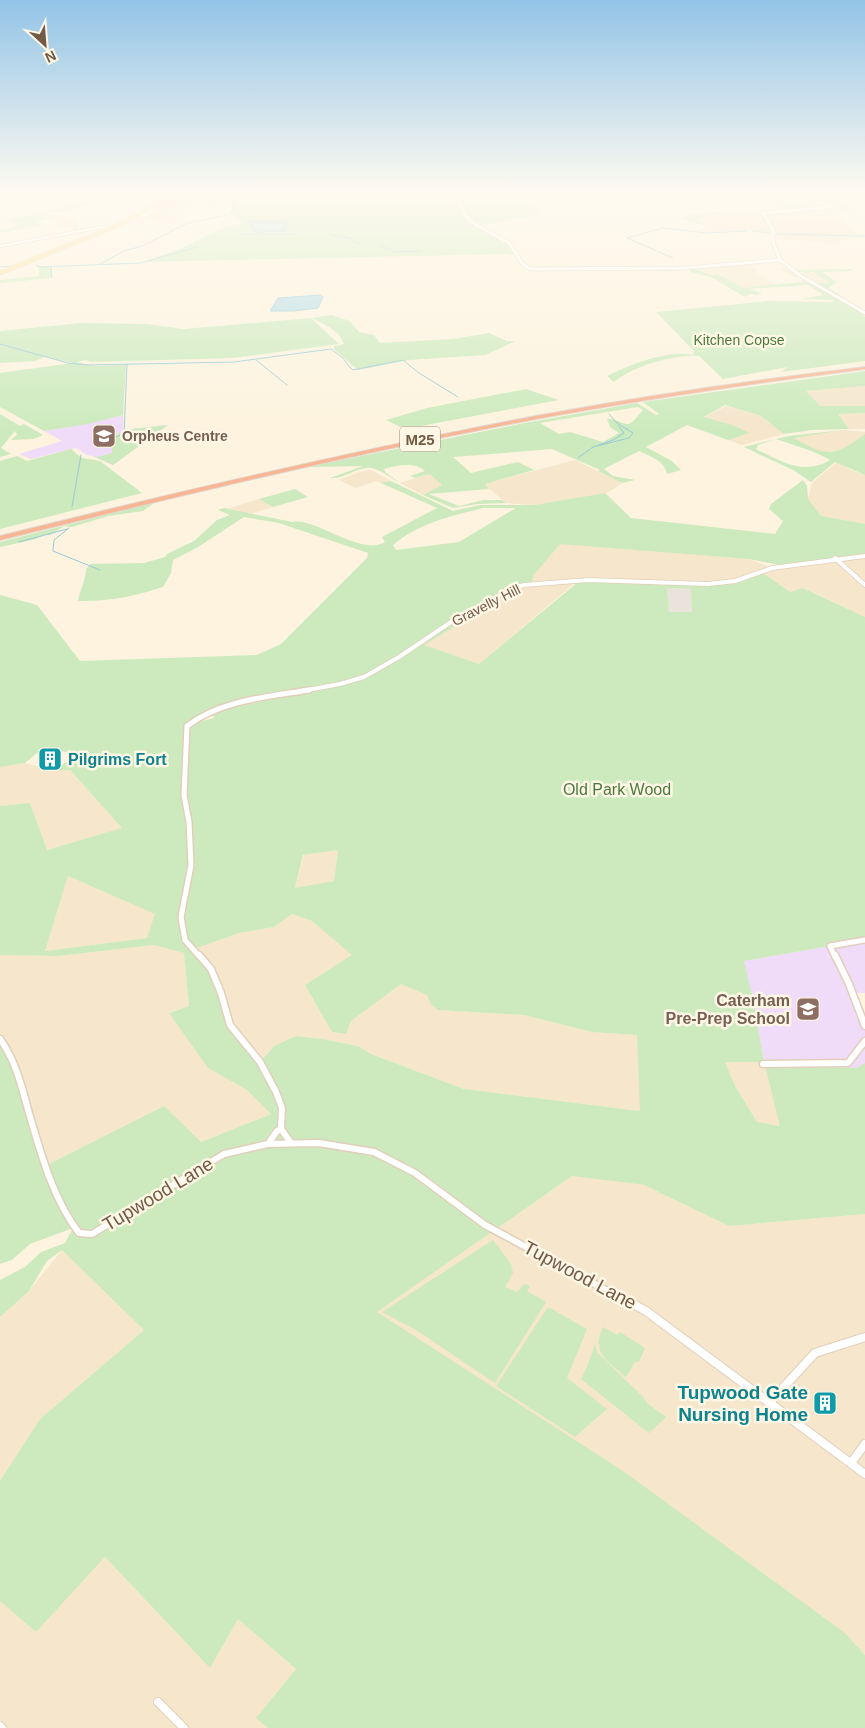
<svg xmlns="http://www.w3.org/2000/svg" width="865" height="1728" font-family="Helvetica,sans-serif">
  <rect width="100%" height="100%" fill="#fdf3de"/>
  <!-- residential -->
  <path fill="#f5e6cc" d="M187,192L220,196L214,206L193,204L161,222L139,218Z
    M814,198L854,203L847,205L858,209L837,212L856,234L863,236L842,240L836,245L824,244L823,242L775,239L776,233L749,231L754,230L750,225L768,223L767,221H751L740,210L758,209L762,213L831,208Z
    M46,213L75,218L78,221V230L53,224L58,221L36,215Z
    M748,263L757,270V273L774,285L743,288L718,274L712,275L693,268Z
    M788,268L794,272H813L832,283H818L803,277H793L781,269Z
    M865,386V406H821L806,391Z
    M726,406L761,416L784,434L742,445L728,440L748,433L705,417Z
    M865,413V429H849L838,414Z
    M843,430L865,432V438L851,448L821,453L793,438Z
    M575,460L622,483L614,489L605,493L534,505L506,503L484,484Z
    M837,462L853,471L865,475V524L821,516L808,499L812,483Z
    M371,470L391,481L381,483L376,481L356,488L339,480L357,473Z
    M430,474L442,485L423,495L400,483Z
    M259,499L273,507L250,514L227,509Z
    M559,543L749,559L772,568L865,556V617L804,588L790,592L763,573L768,569L729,580L692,583L583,578L532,582L533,576Z
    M576,582L479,664L423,645L516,589Z
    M25,763L56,771L70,770L123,829L46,850L30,803L0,806V767Z
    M338,850L334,881L295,889L304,855Z
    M68,876L156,914L147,938L45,951Z
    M292,914L312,921L353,955L305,985L332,1032L346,1034L351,1021L401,984L427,995L431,1004L439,1010L524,1015L592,1032L637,1035L641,1111L464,1089L371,1054L358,1046L323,1039L296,1036L274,1046L260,1062L230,1025L194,949L239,933L274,927Z
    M154,945L184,953L189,1006L170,1012L208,1068L247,1090L271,1114L201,1142L164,1106L47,1165L0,1040V955L58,956Z
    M725,1062H765L781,1126L757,1122L735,1086Z
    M572,1176L644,1185L729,1226L865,1214V1655L845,1633L377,1312Z
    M62,1250L144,1330L40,1419L0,1481V1317L29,1291Z
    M105,1557L210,1668L238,1619L296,1669L257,1717L268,1728H0V1601L36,1632Z"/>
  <!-- commercial -->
  <path fill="#fee2d1" d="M709,214L729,217L733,214L742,215L749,217L752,221H767L769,223L751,225L754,230L709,232L700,230L709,226L695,220Z"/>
  <!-- industrial -->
  <path fill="#eae3db" d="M667,588L691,589L692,612H669Z"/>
  <!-- education -->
  <path fill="#f0dbf9" d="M123,415V430L168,425L113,465L93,456L87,455L76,448L31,459L19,454L62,441L44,431L86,424Z
    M865,944V993H856L865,1019V1063L857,1068L765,1065L744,961L830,946Z"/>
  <!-- green -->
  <path fill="#cceabd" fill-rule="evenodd" d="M187,192H569L571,198L561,196L528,199L529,204L541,214L476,226L504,241L514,254L144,262L182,248L222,228L243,223L230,212L216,210L231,211V198Z
    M762,192H800L827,207L786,211L763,197Z
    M108,195L116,198L78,207L65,212L47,211L92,197Z
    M744,213L749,217L742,215L733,214L729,217L712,214L696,220L709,226L681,219C692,210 728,213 744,213Z
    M30,215H36L47,219L36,222L41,225L0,233V231L19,225L7,220Z
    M36,265L51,267L52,278L0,283V280L39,276V268Z
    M686,268H693L712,275L718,274L743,288L812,281L818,283H831L813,272H798L795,270L853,269L851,271L822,272L837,282L829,288L854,305L865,317V361L782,372L787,367L723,379L699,356C675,354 633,366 614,382L607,376C628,365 670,349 693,355L694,351L656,312L768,301L835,302L832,300L799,299L823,295L808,285L748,289L762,293L757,295L750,294L745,297L711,277L693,273Z
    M331,315L350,321L359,332L374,335L380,343L453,339L489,333L507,341H516L485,355L409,360L358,370L334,349V346L344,344C340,331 324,324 312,318Z
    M311,318L339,344L233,358L91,362L86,360L77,362L92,366L126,365L123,415L88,424L44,431L0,407V373L73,363L45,357L35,361L0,363V331L82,323L147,324L183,329Z
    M865,371V386L806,391L821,406H865V413L838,414L849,429L812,430L784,434L761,416L725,405L704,417L735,426L749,433L728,440L687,425L646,447L672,461L681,470L667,474C665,461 650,456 639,451L604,469L613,476L635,480L622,483L598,471L600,470L552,449L453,457L471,473L518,462L534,470L485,484L489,489L429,494L459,506L484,500H502L506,503L477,504L453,508L423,495L442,485L430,474L415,478L410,476L425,471C415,462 397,465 384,469L385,472L400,483C391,478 381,470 372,468C357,466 344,480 330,478L363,466L307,467L525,423L637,403L656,415L659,414L643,402ZM638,407L643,410C639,414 635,420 631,423C624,427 615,417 607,419L610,427L619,433L603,442L570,432L559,434L540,423Z
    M526,389L559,400L405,429L386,420L427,408Z
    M0,414L20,426L24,424L43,435L33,439L13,440H11L17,435L15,431L1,448L11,454L0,457Z
    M168,425L113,465L93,456L97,457L112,453V448L103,441L109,440L108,437L122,432L123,430Z
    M843,430L794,438C826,457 835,457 865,434V475L835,462L811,482L793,470L744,447L789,436ZM776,439C795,446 813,450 830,460C803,476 781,461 756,449L758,445Z
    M71,449L82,458L100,461L142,493L0,529V461L17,456L27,461Z
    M803,480L807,486L808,499L821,516L865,524V556L779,565L749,559L560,544L533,576L532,582L516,589L424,645L479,664L583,578L692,583L740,581L763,573L790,592L803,588L865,617V942L830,946L744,961L753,999L764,1062H725L735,1086L757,1122L780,1126L765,1065L857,1068L865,1063V1214L729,1226L644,1185L572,1176L377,1312L623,1471L845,1633L865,1655V1728H268L256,1718L296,1669L238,1619L210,1668L105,1557L36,1632L0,1601V1481L40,1419L144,1330L62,1250L47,1261L29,1291L0,1317V1280L25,1267L41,1252L65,1243L73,1228L30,1244L12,1260L0,1264V1040L16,1064L47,1165L164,1106L201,1142L271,1114L247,1090L208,1068L169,1013L189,1006L184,953L154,945L58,956L0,955V806L30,803L47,850L122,828L70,770L56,771L74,754L44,747L25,763L0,767V595L37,605L80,661L257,655L281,644L367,558L368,553L279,523L244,517L198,547L173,560L171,573L163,587C135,596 108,602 78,601C80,589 86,580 86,569L91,564L144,563L165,557L167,554L194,541L217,520L230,515L218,510L224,508L292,522C316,517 360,557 385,542L382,537L437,508L381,483L391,481L453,511L480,505H534L605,493L631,518L775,534L783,521L769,509L771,504ZM483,508H516L459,542L396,550L393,545C419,523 451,516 483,508ZM667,588L691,589L692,612H669ZM294,690L297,694L212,712L214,718L199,722L193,726L186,723C206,705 266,697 294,690ZM338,850L334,881L295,888L303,855ZM68,876L155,914L147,938L45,951ZM292,914L312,921L352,955L305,985L332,1032L346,1034L351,1021L401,984L427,995L431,1004L438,1010L524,1015L592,1032L637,1035L640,1111L464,1089L371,1054L358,1046L323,1039L296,1036L274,1046L260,1062L230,1025L211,969L194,949L239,933L274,927Z
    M295,489L308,497L273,507L259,499Z
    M153,504L143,511L108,516L72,527L64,526L50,535H43L36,539L0,547V542L145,505Z
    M493,1240L511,1264L513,1273L505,1287L517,1292L524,1284L530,1286L527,1291L546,1302L495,1383L416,1330L382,1312Z
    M548,1307L587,1329L567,1378L607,1409L575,1437L496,1386Z
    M603,1327L617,1335L620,1332L645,1348L639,1362H635L626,1377C607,1360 591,1354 603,1327Z
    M595,1344L597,1352L643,1397L648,1404L666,1417L649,1433L581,1379L587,1367Z"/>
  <!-- water -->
  <path fill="#b3dbe6" stroke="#98cad9" d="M250,221L286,222L287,226L285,231L256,232L252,229Z
    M320,295L323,297L318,308L293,311H270L278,298Z"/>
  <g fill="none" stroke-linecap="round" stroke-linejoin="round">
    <!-- stream -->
    <path stroke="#98cad9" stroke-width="1" d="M753,231L770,233
      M240,234H298
      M777,234L865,236
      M331,235L351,238L349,239
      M350,240L360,244
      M381,246L396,252L421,251
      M673,258L627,238L663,228L707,233L746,231
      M100,264L124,251L142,246L188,223L232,214L236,192
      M36,265L39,267L141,263L197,247
      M0,267L11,266
      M51,267L52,278
      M663,270H673
      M0,344L68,363L88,365L234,362L331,349L343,358L350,368
      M256,360L287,385
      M351,368L353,370L403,360L419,373L458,397
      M104,441L124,434L127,364
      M599,445L613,440L624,433L619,426
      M578,458L593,447L629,438L633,433L617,423L609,414
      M72,507L81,455
      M69,528L54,540L53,551L100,570
      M19,542L67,529"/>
    <!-- minor-far4 casing -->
    <g stroke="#e1cfba" stroke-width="4">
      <path id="minor-far4" d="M171,198L176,199L187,193L182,192
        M140,217L158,209L155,207
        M0,246L102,227L113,228"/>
    </g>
    <!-- minor-far3 casing -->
    <g stroke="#e1cfba" stroke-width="5.5">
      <path id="minor-far3" d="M835,558L865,585
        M302,691L340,684L364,677L399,657L451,622L511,589L524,585L588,580L708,584L735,581L772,568L865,556"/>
    </g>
    <!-- minor-far2 casing -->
    <g stroke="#e1cfba" stroke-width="8">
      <path id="minor-far2" d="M200,957L185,940L181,917L191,865L189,822L184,795L187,726C221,700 267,697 309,690
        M835,957L830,946L865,940"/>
    </g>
    <!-- minor-far1 casing -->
    <g stroke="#e1cfba" stroke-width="9">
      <path id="minor-far1" d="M199,955L211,969L221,993L230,1025L260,1062L276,1092L282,1108L281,1129
        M835,955L849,984L865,1026
        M0,1039C16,1061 22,1088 29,1113C41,1154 53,1199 79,1233L92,1234L224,1154L268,1144L277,1131L281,1129
        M763,1064L848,1063L865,1041
        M281,1129L291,1143
        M268,1144L319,1143L374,1152L415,1173L485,1225L617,1296"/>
    </g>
    <!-- minor casing -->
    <g stroke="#e1cfba" stroke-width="10">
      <path id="minor" d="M615,1294L646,1311L865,1474
        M769,1403L815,1353L865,1337
        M851,1463L865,1444
        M158,1702L184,1728
        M0,1726L2,1728"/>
    </g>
    <!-- tertiary casing -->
    <g stroke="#e1cfba" stroke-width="4.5">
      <path id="tertiary" d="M442,192L459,203L465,215L476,225L509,243L522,263L530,269L686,268L780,260
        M802,192L830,207
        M780,260L773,243V230L763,213L830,207
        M780,260L801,276L865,313"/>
    </g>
    <!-- primary casing -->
    <g stroke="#ddd7d3" stroke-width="5">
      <path id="primary" d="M0,273L116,226L183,192"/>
    </g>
    <!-- motorway casing -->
    <g stroke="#ddd7d3" stroke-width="2">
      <path id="motorway" d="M865,367V369C755,383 645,399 536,419C356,453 178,496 0,540V536C178,492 356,450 536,416C645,396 755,380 865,367Z"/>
    </g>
    <!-- minor-far4 -->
    <use href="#minor-far4" stroke="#fff" stroke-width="2.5"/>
    <!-- minor-far3 -->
    <use href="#minor-far3" stroke="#fff" stroke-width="4"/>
    <!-- minor-far2 -->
    <use href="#minor-far2" stroke="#fff" stroke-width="5"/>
    <!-- minor-far1 -->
    <use href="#minor-far1" stroke="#fff" stroke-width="6"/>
    <!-- minor -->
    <use href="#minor" stroke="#fff" stroke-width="8"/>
    <!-- tertiary -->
    <use href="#tertiary" stroke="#fff" stroke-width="3"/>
    <!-- primary -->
    <use href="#primary" stroke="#ffdf93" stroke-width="4"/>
    <!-- motorway -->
    <use href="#motorway" fill="#fab592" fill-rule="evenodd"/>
  </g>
  <!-- sky -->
  <linearGradient id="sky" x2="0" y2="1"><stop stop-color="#93c4e7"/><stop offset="0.44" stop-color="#fefaf0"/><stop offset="1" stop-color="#fefaf0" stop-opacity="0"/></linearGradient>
  <rect width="865" height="434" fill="url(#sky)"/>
  <!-- icons -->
  <defs>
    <g id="university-square" transform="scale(1.25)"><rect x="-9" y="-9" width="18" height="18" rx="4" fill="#8d6e63" stroke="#fff7e5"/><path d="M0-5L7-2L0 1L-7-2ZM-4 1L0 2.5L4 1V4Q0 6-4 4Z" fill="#fff"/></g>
    <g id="building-square" transform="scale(1.25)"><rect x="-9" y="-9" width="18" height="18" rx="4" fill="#0f9aa8" stroke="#fff7e5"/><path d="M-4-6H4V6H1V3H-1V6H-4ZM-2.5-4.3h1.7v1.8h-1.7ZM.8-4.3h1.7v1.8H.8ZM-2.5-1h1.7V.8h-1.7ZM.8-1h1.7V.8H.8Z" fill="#fff"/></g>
    <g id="school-square" transform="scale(1.25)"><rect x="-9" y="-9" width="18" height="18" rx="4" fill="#8d6e63" stroke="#fff7e5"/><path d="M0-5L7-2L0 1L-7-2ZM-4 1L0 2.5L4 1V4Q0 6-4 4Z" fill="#fff"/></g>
  </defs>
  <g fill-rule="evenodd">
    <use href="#university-square" x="104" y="436"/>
    <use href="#building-square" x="50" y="759"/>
    <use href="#school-square" x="808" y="1009"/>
    <use href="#building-square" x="825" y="1403"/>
  </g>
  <g text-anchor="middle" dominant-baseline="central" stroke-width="5" stroke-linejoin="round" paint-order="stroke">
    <!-- far-park labels -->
    <g font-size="14" fill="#4b7a3d" stroke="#fff7e5">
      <text x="739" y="340">Kitchen Copse</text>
    </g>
    <!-- far-education labels -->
    <g font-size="14" font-weight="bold" fill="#785e54" stroke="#fff7e5" text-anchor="start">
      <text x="122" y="436">Orpheus Centre</text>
    </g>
    <!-- far-street labels -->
    <g font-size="14" fill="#735a46" stroke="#fff7e5">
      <text transform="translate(486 605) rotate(-27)">Gravelly Hill</text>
    </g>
    <!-- shield labels -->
    <rect fill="#fff7e5" stroke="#9d8976" stroke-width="1" x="400" y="426.5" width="40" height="25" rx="4"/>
    <g font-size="15" font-weight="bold" fill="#735a46">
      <text x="420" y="439">M25</text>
    </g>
    <!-- culture labels -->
    <g font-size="16" font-weight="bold" fill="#0d838f" stroke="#fff7e5" text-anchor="start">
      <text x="68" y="759">Pilgrims Fort</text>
    </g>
    <!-- park labels -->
    <g font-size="16" fill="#4b7a3d" stroke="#fff7e5">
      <text x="617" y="789">Old Park Wood</text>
    </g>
    <!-- education labels -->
    <g font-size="16" font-weight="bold" fill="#785e54" stroke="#fff7e5" text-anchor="end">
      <text x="790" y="1000">Caterham<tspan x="790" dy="18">Pre-Prep School</tspan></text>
    </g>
    <!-- near-street labels -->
    <g font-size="19" fill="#735a46" stroke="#fff7e5">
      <text transform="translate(158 1194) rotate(-31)">Tupwood Lane</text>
      <text transform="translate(580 1275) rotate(28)">Tupwood Lane</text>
    </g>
    <!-- near-culture labels -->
    <g font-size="19" font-weight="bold" fill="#0d838f" stroke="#fff7e5" text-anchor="end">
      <text x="808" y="1392">Tupwood Gate<tspan x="808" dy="22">Nursing Home</tspan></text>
    </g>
  </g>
  <!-- north arrow -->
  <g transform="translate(45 45) rotate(154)" stroke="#fff7e5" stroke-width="4" paint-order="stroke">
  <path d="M0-4L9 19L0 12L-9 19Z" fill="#735a46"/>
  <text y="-8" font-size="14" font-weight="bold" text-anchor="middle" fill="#735a46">N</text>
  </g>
</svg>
